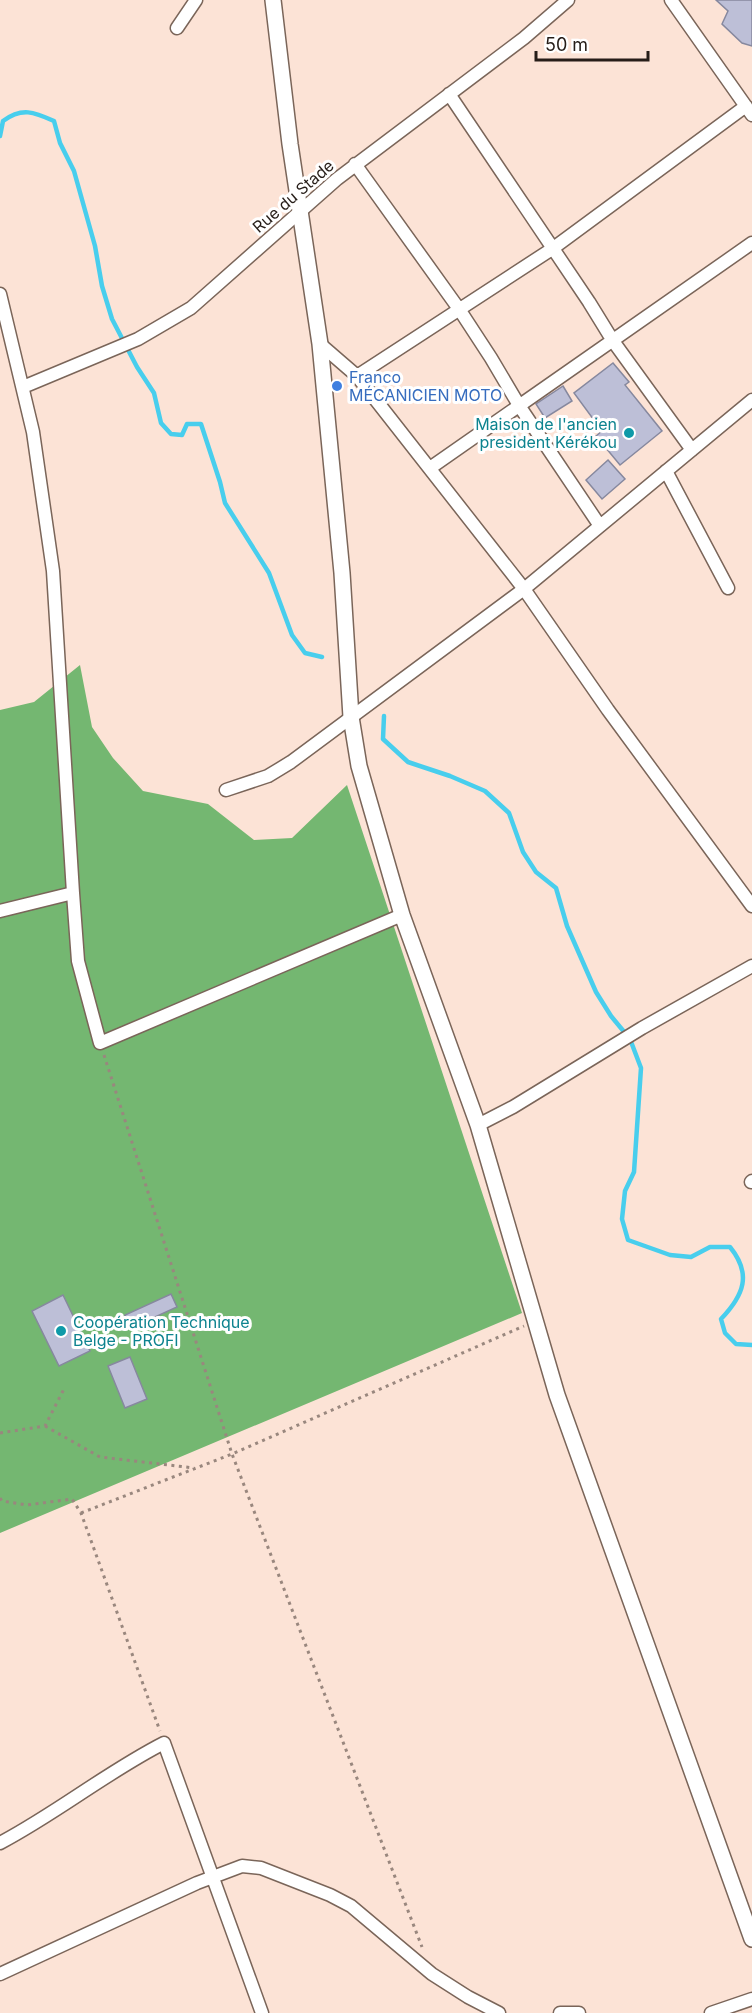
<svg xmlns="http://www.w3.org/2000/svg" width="752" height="2013" font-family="Inter,sans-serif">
  <rect width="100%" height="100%" fill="#fce3d6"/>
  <!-- forest -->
  <path fill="#74b771" d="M80,665L92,727L113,758L143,791L208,804L254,840L292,838L347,785L522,1313L0,1533V710L34,702Z"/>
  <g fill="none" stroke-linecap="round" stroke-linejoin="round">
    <!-- stream -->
    <path stroke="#48ceed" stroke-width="4.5" d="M0,136L3,121C22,107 34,112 54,121L60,143L74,171L95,246L102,286L112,319L137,367L154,393L161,423L171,434L182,435L187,424H201L220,482L225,503L269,573L292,635L305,653L322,657
      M384,716L383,739L408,762L450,776L485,791L509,813L523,852L536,872L556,888L567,926L596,992L611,1016L630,1039L641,1068L634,1172L625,1191L622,1219L628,1240L670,1255L691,1257L710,1247H730C752,1274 744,1295 721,1319L725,1333L736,1344L752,1345"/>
  </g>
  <!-- building -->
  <path fill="#bdbfd7" stroke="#86889e" stroke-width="1.5" d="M716,0H752V46L742,43L722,24L728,11Z
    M613,363L629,382L625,385L662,431L620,465L596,436L602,431L574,393Z
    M563,386L572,401L545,418L536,404Z
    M608,460L625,479L602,499L586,480Z
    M171,1294L177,1307L131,1328L125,1315Z
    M63,1295L90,1351L59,1366L32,1311Z
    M130,1357L147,1399L125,1408L108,1366Z"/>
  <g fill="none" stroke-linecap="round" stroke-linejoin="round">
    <!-- minor casing -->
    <g stroke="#7a6559" stroke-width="15">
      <path id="minor" d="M671,0L752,115
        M177,28L196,0
        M449,94L589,302L613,341L692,450
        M355,164L459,309L491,358L520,407L600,526
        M0,294L33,432L53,571L73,893L0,911
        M320,344L357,376L524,589L608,710L752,906
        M357,376L552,249L746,106
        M23,387L138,339L191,308L337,179L524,38L568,0
        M430,468L752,243
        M666,471L728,588
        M226,790L268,776L291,762L524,589L752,400
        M73,893L78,961L100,1043L402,915
        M478,1125L513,1107L642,1028L752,966
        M751,1182L752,1181
        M0,1843C57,1813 107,1772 164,1743L262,2013
        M0,1974L197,1883L242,1866L261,1868L330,1895L351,1906L432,1974L468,1997L499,2013
        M560,2013H579
        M711,2013L752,1999"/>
    </g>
    <!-- tertiary casing -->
    <g stroke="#7a6559" stroke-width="18">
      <path id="tertiary" d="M273,0L290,144L320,344L342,573L351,717L359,766L402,915L478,1125L557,1395L752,1939"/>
    </g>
    <!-- path -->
    <path stroke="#99877e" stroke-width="3" stroke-dasharray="3 4.5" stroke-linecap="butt" d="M104,1055L232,1454L422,1947
      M45,1426L100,1457L194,1468
      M0,1433L45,1426L65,1387
      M0,1498L2,1501L27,1505L72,1499L81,1513L160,1731
      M81,1513L232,1454L524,1326"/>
    <!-- minor -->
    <use href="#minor" stroke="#fff" stroke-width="12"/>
    <!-- tertiary -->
    <use href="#tertiary" stroke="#fff" stroke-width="15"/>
  </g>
  <!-- markers -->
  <circle fill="#3f7fe0" stroke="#fff" stroke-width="2" cx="337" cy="386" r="6"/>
  <g fill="#0f9aa8" stroke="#fff" stroke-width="2">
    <circle cx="629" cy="433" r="6"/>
    <circle cx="61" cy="1331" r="6"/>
  </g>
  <g text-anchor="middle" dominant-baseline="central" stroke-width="6" stroke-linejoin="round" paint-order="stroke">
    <!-- street labels -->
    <g font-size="16" fill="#261d18" stroke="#fff">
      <text transform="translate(293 196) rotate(-41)">Rue du Stade</text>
    </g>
    <!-- shop labels -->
    <g font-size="16" fill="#366cbe" stroke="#fff" text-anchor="start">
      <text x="349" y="377">Franco<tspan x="349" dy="18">MÉCANICIEN MOTO</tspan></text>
    </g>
    <!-- culture labels -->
    <g font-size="16" fill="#0d838f" stroke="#fff" text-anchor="end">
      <text x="617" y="424">Maison de l'ancien<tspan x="617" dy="18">president Kérékou</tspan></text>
      <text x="73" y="1322" text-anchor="start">Coopération Technique<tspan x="73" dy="18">Belge - PROFI</tspan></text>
    </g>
  </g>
  <!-- scale -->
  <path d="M536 51v9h112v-9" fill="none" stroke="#261d18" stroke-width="3"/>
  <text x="545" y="51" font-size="18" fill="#261d18" stroke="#ffffff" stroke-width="4.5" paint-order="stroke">50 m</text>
</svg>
